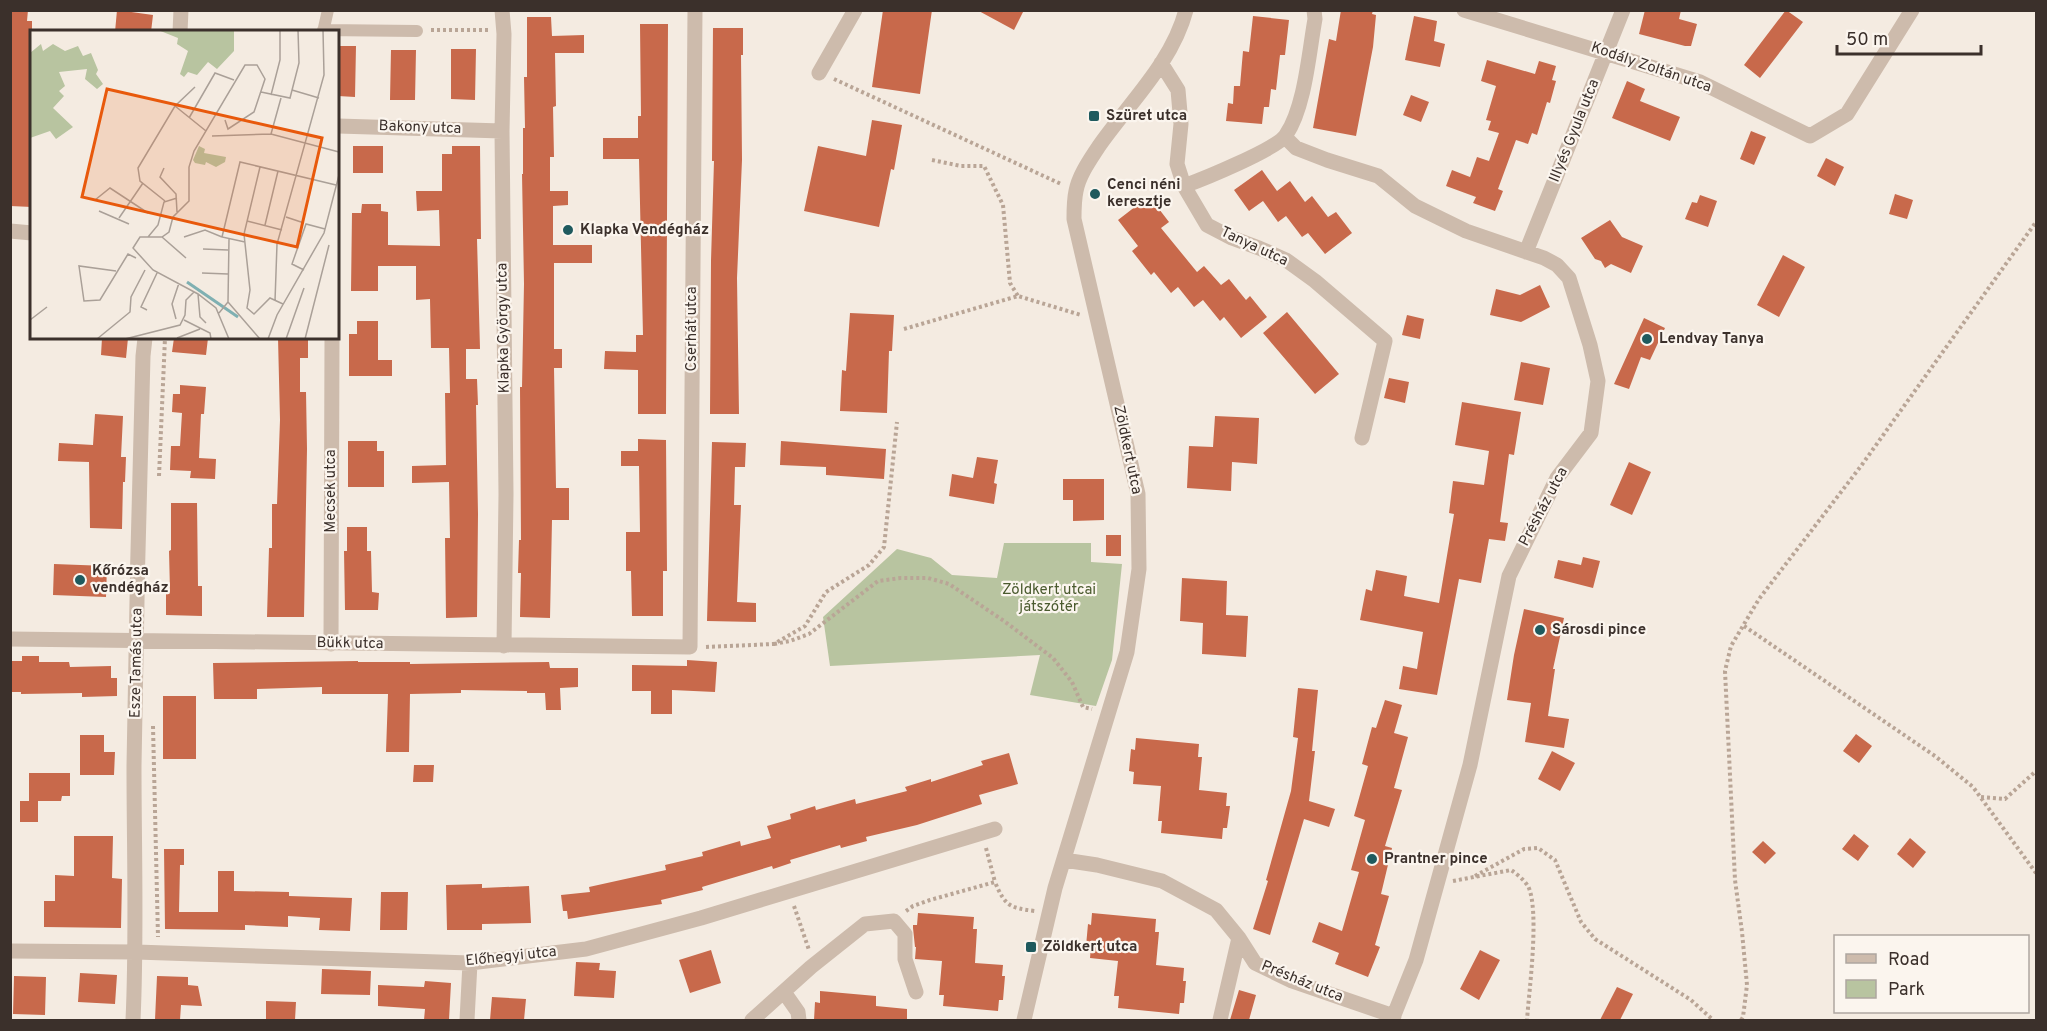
<svg xmlns="http://www.w3.org/2000/svg" width="2047" height="1031" font-family="Overpass,sans-serif">
  <rect width="100%" height="100%" fill="#f4ebe1"/>
  <!-- green -->
  <path fill="#b8c4a0" d="M1004,543H1091V562L1122,564L1112,660L1096,706L1030,695L1040,655L830,666L823,617L897,549L931,558L952,575L997,578Z"/>
  <!-- building -->
  <path fill="#c8694b" d="M10,10H28L27,21H32V68L29,94L32,95V207L10,206Z
    M117,10L153,15L151,32H115Z
    M883,10H932L920,94L872,87Z
    M977,10H1024L1014,30Z
    M1341,10H1373L1372,14L1376,15L1373,47L1356,136L1313,128L1329,39L1336,41Z
    M1645,10H1681L1679,19L1697,24L1691,46H1685L1639,34Z
    M1786,10L1803,22L1760,78L1744,65Z
    M1253,16L1289,20L1285,55H1280L1276,90L1271,89L1269,107H1264L1262,124L1226,121L1228,103L1233,104L1234,86H1240L1243,51L1249,52Z
    M1414,16L1437,21L1434,41L1445,44L1440,67L1405,60Z
    M527,17H551L552,36L584,35V53H555L556,106L553,107L554,157H550V191H568V205L553,206V245H592V263H554V349H562V368H554L556,488H569V520H552L550,618L520,617L521,573H518L519,540H521L520,387H522L524,284L522,174H523V128H525L524,77H527Z
    M640,24H668L666,414H638V370L604,369L605,351L636,352V335H643L639,159H603V138H638V116H641Z
    M713,28H743V55H741L742,160L737,278L739,414H710L711,261L714,161H712Z
    M338,46H356L355,97L338,96Z
    M451,49H476L475,100L451,99Z
    M391,50H416L415,100H390Z
    M1487,60L1535,74L1539,61L1556,66L1552,80L1556,81L1550,103L1547,102L1537,135L1532,133L1528,144L1516,140L1498,189L1503,191L1495,211L1473,203L1476,197L1446,186L1452,170L1470,177L1477,157L1489,161L1499,133L1488,130L1491,121L1486,120L1496,86L1481,81Z
    M1627,81L1645,89L1640,101L1680,117L1670,141L1612,118Z
    M1411,95L1429,102L1421,122L1403,115Z
    M872,120L902,125L894,170L891,169L879,227L804,211L818,146L866,156Z
    M1751,131L1766,137L1754,165L1740,159Z
    M353,146H383V173H353Z
    M452,146H480L481,239H477L480,349H466V379H477L478,405H476L478,514L477,617L446,618L445,538H450L449,482L412,483V466L446,465L445,393H450L449,348H431L430,299L416,300V266H378V291H351L352,213H361L362,204H381V211L388,212V245L440,246L439,210L417,211L416,191H442V154H452Z
    M1826,158L1844,167L1835,186L1817,176Z
    M1262,170L1277,191L1290,181L1305,202L1312,196L1328,217L1336,212L1352,233L1325,254L1308,233L1302,237L1286,216L1278,222L1263,201L1249,211L1234,190Z
    M1895,194L1913,200L1907,219L1889,214Z
    M1700,195L1717,201L1708,227L1685,219L1692,202L1697,203Z
    M1149,196L1169,222L1161,228L1197,272L1204,266L1221,285L1229,279L1246,300L1250,296L1267,317L1241,338L1224,317L1220,321L1203,300L1194,307L1178,287L1171,293L1154,272L1151,275L1132,251L1138,246L1118,220Z
    M1610,220L1622,237L1643,246L1631,273L1611,264L1605,268L1601,261L1595,259L1581,238Z
    M1783,255L1805,267L1779,317L1757,305Z
    M1540,285L1550,307L1521,322L1490,315L1496,289L1520,295Z
    M1287,312L1339,374L1315,394L1263,333Z
    M850,313L894,315L892,351H889L887,413L840,411L842,370L846,371Z
    M1407,315L1424,319L1420,339L1402,335Z
    M1644,318L1665,328L1650,360L1641,357L1629,389L1614,384Z
    M357,321H378V360H392V376H349V334H357Z
    M102,338H128L126,358L101,355Z
    M174,338H208L206,355L172,352Z
    M278,338H308V358H300V392H306L307,449L304,617H267L269,548H272V504H277L280,420Z
    M1521,362L1550,368L1543,405L1514,400Z
    M1389,378L1409,382L1405,403L1384,398Z
    M180,385L206,387L204,414H201L199,458L216,459L215,479L190,478L191,471L170,470L171,446H180L182,413L172,412L173,394H180Z
    M1462,402L1521,412L1514,455L1509,454L1500,522L1508,523L1505,541L1489,539L1481,583L1459,579L1437,695L1399,689L1403,666L1417,669L1423,632L1360,620L1366,589L1372,591L1376,570L1407,576L1404,596L1439,603L1454,514L1449,513L1453,481L1484,485L1489,451L1455,445Z
    M95,414L123,416L121,457H126L125,482H123L122,529L90,528L89,462L58,461L59,443L93,445Z
    M1215,416L1259,418L1257,464L1232,462L1231,491L1187,488L1189,446L1213,447Z
    M638,439L666,440L667,571H663V616H632L631,571H626V532H640L639,466H621V451H638Z
    M348,441H377V451H384V487H348Z
    M781,441L886,449L884,479L826,475V467L780,465Z
    M712,442L746,443L745,467H735L734,505H741L737,602L756,603V622L707,621Z
    M977,457L998,460L994,483L997,484L994,504L949,496L952,474L973,478Z
    M1629,462L1651,472L1632,515L1610,505Z
    M1063,479H1104V520L1073,521V500H1063Z
    M171,503H197L198,586H202V616L166,615V591H170L169,551L171,550Z
    M347,527H367V551H371L372,592L379,593L378,610H345L344,551H347Z
    M1106,535H1121V556H1106Z
    M1583,557L1600,561L1593,588L1554,578L1558,560L1581,565Z
    M54,564L107,566L106,597L53,595Z
    M1182,578L1227,581L1226,615L1248,616L1246,657L1202,654L1203,623L1180,621Z
    M1524,609L1564,618L1553,669H1555L1548,716L1569,719L1564,748L1525,742L1531,703L1507,700L1514,655Z
    M22,656H39V662H69L70,667L111,666V678H117V696L82,697V693L21,694V692H10V661H22Z
    M687,660L717,662L715,692L672,690V714H651V691H632V665L687,666Z
    M358,661V662H410V664L549,662L550,668H578V687L560,688L561,710H546L545,693H527V691L461,690V693L410,694L409,752H386L388,694H322V687L257,689V699H214L213,663Z
    M1298,688L1318,690L1312,751H1315L1309,801L1335,809L1329,827L1304,819L1270,935L1253,929L1268,881L1266,880L1291,791L1298,738L1293,737Z
    M163,696H196V759H163Z
    M1385,700L1402,705L1394,733L1408,737L1394,788L1402,790L1385,846L1392,848L1381,894L1389,896L1375,945L1380,947L1368,977L1335,964L1339,953L1312,942L1319,922L1342,931L1359,872L1351,870L1365,820L1354,816L1368,766L1362,764L1372,727L1376,728Z
    M1856,734L1872,746L1859,763L1843,751Z
    M80,735H104V752H115L114,775H80Z
    M1136,738L1199,744L1198,757H1202L1199,790L1227,793L1226,806H1230L1227,828H1223L1222,839L1161,833L1162,821H1158L1161,786L1133,784L1134,772L1129,771L1131,749L1135,750Z
    M1552,751L1575,763L1560,791L1538,779Z
    M1009,753L1018,784L979,795L982,804L917,825L866,837L867,841L841,848L840,845L790,860L791,863L773,869L772,866L702,887L703,890L661,900L662,904L568,919L567,911H563L561,895L590,892L589,887L666,870L665,865L703,856L702,852L740,841L741,846L771,838L767,826L791,819L790,814L815,806L816,810L855,799L856,804L907,791L905,787L931,779V782L983,765L981,761Z
    M414,765H434L433,782H413Z
    M29,773H70V796H62L61,801H30H38V822H20V801H29Z
    M1854,834L1869,846L1858,861L1842,849Z
    M74,836H113L112,878L122,879L121,928L44,927V901H55V875L74,876Z
    M1910,838L1926,852L1913,868L1897,854Z
    M1763,841L1776,853L1765,864L1752,852Z
    M164,849H184V865H180L179,912H218V871H234V891L289,892V896L352,898L350,931L319,930L320,918L288,916V927L245,925V930L165,929Z
    M482,884V888L529,886L531,923L482,924V930H447L446,885Z
    M381,892H408L407,930H380Z
    M918,913L974,917L973,929H977L975,963L1003,965L1002,976H1005L1003,1000H999L998,1011L943,1006L944,995H939L942,961L915,959L916,947H915L913,928V925H917Z
    M1092,913L1156,919L1155,932H1159L1156,965L1184,968L1183,981H1186L1184,1003H1180L1179,1014L1118,1008L1119,996H1114L1118,961L1090,958L1091,947L1086,946L1088,924L1091,925Z
    M711,950L721,983L690,993L679,960Z
    M1480,950L1500,960L1479,1000L1460,989Z
    M576,962L600,963L599,970L616,971L614,998L574,996Z
    M322,969L371,971L370,995L321,994Z
    M80,973L117,975L115,1004L78,1002Z
    M14,976L46,977L45,1015L13,1014Z
    M157,976L188,977V985L198,986L202,1006L181,1005L180,1020H155Z
    M425,981L451,983L449,1020H424L425,1009L378,1006V985L424,987Z
    M1617,987L1633,994L1620,1020H1600Z
    M1239,990L1256,995L1249,1020H1230Z
    M820,991L876,996V1006L907,1009V1020H814L815,1002L820,1003Z
    M492,997L526,999L524,1020H490Z
    M266,1001L296,1002L295,1020H266Z"/>
  <g fill="none" stroke-linecap="round" stroke-linejoin="round">
    <!-- path -->
    <path stroke="#b9a596" stroke-width="4" stroke-dasharray="3 3" stroke-linecap="butt" d="M431,30H489
      M834,79L1061,184
      M932,160L961,166H984L1003,205L1010,283L1018,296
      M904,329L1018,296L1081,315
      M159,476L165,338
      M1744,626L1935,756L1973,787L2036,873
      M774,644L790,641L809,634L878,581L901,578H928L949,584L1004,621L1053,658L1072,682L1083,707L1092,709
      M706,647L774,644L805,626L826,592L869,565L884,547L897,422
      M153,726L158,937
      M1981,797L2005,799L2036,771
      M986,848L995,882
      M1475,876L1524,849L1538,848L1555,860L1581,922L1595,939L1691,1000L1713,1020
      M1453,881L1511,870C1517,874 1524,880 1528,886C1540,910 1529,991 1527,1020
      M794,906L809,950
      M906,911L913,906L930,900L995,882C1005,906 1010,908 1035,911
      M1741,1020L1743,1017L1747,985L1742,932L1735,880L1725,671L1731,646L1759,599L1861,466L2036,222"/>
    <!-- lane -->
    <path stroke="#cdbbac" stroke-width="12" d="M323,30L417,31
      M323,32L328,10"/>
    <!-- street -->
    <path stroke="#cdbbac" stroke-width="15" d="M502,10L504,34L502,131L506,494L504,646
      M1464,10L1700,82L1810,136L1847,114L1912,10
      M180,32L181,10
      M1161,63L1178,90L1181,124L1177,164L1184,186L1207,225L1232,238L1259,248L1286,260L1315,281L1385,341L1362,438
      M819,73L855,10
      M338,126L502,131
      M1285,137L1296,148L1327,160L1378,176L1415,206L1466,231L1544,258L1557,265L1569,278L1590,345L1598,381L1591,433L1557,478L1509,576L1470,765L1416,960L1392,1020
      M1184,186C1203,179 1277,149 1286,135C1305,107 1309,52 1315,19L1314,10
      M10,231L32,233
      M1526,252L1623,10
      M10,639L690,647L695,10
      M331,644L332,338
      M1064,860L1097,865L1162,881L1216,910L1239,938L1255,963L1292,981L1394,1016
      M10,951L136,952L470,963L586,949L701,918L995,829
      M784,992L798,1012L799,1020
      M133,1020C137,936 134,851 134,766C136,629 139,493 143,356L145,338
      M467,1020L470,963
      M752,1020L811,967L865,924L894,921L905,934V959L916,992
      M1024,1020L1055,888L1127,652L1139,569L1138,494L1074,219C1074,210 1074,200 1076,191C1079,175 1090,160 1099,146C1129,103 1172,63 1186,10
      M1220,1020L1239,938"/>
  </g>
  <!-- markers -->
  <g fill="#1f5a5e" stroke="#fbf5ee" stroke-width="2">
    <rect x="1088" y="110" width="12" height="12" rx="3"/>
    <circle cx="1095" cy="194" r="6"/>
    <circle cx="568" cy="230" r="6"/>
    <circle cx="1647" cy="339" r="6"/>
    <circle cx="80" cy="580" r="6"/>
    <circle cx="1540" cy="630" r="6"/>
    <circle cx="1372" cy="859" r="6"/>
    <rect x="1025" y="941" width="12" height="12" rx="3"/>
  </g>
  <g text-anchor="middle" dominant-baseline="central" stroke-width="4.5" stroke-linejoin="round" paint-order="stroke">
    <!-- street labels -->
    <g font-size="15" fill="#3b302b" stroke="#fbf5ee">
      <text transform="translate(1651 68) rotate(19)">Kodály Zoltán utca</text>
      <text transform="translate(420 128) rotate(2)">Bakony utca</text>
      <text transform="translate(1575 131) rotate(-68)">Illyés Gyula utca</text>
      <text transform="translate(1254 247) rotate(25)">Tanya utca</text>
      <text transform="translate(504 328) rotate(-91)">Klapka György utca</text>
      <text transform="translate(692 329) rotate(-90)">Cserhát utca</text>
      <text transform="translate(1127 450) rotate(78)">Zöldkert utca</text>
      <text transform="translate(331 491) rotate(-90)">Mecsek utca</text>
      <text transform="translate(1544 507) rotate(-62)">Présház utca</text>
      <text transform="translate(350 644) rotate(1)">Bükk utca</text>
      <text transform="translate(137 663) rotate(-89)">Esze Tamás utca</text>
      <text transform="translate(511 957) rotate(-6)">Előhegyi utca</text>
      <text transform="translate(1302 982) rotate(22)">Présház utca</text>
    </g>
    <!-- poi labels -->
    <g font-size="15" font-weight="bold" fill="#3b302b" stroke="#fbf5ee" text-anchor="start">
      <text x="1106" y="116">Szüret utca</text>
      <text x="1107" y="185">Cenci néni<tspan x="1107" dy="17">keresztje</tspan></text>
      <text x="580" y="230">Klapka Vendégház</text>
      <text x="1659" y="339">Lendvay Tanya</text>
      <text x="92" y="571">Kőrózsa<tspan x="92" dy="17">vendégház</tspan></text>
      <text x="1552" y="630">Sárosdi pince</text>
      <text x="1384" y="859">Prantner pince</text>
      <text x="1043" y="947">Zöldkert utca</text>
    </g>
    <!-- park labels -->
    <g font-size="15" fill="#4a5a2e" stroke="#fbf5ee">
      <text x="1049" y="590">Zöldkert utcai<tspan x="1049" dy="17">játszótér</tspan></text>
    </g>
  </g>
  <!-- overview -->
  <g transform="translate(30 30)">
    <rect width="309" height="309" fill="#f4ebe1"/>
    <path d="M128,0H204V21L187,39L178,32L167,45L158,42L154,47L150,44L158,21L147,14L148,8ZM11,14L13,21L23,14L35,21L48,16L53,26L61,23L68,40L66,44L73,54L67,59L55,49L57,39L29,42L35,56L29,61L34,66L23,78L43,97L26,109L20,101L0,108V23ZM169,116L175,119L174,123L196,127L195,132L186,137L176,132L175,135L165,133L163,130Z" fill="#b8c4a0"/>
    <path fill="none" stroke="#7fb0b2" stroke-width="3" d="M157,252L208,287"/>
    <path fill="none" stroke="#aaa098" stroke-width="1.5" d="M262,60L289,68M231,62L260,68L269,33L268,0M241,65L250,30V0M145,76L176,101M159,88L185,43L204,50M195,90L198,99L224,82L235,49L227,35H215L164,121L159,137V171L143,187L139,202L132,207H110L103,218L123,240L168,264L186,278L199,309M241,104L251,68M182,106L241,104L309,122M230,137L214,204L220,260L217,278L224,284L240,268L253,274M134,138L130,147L146,164L147,182M65,170L80,158L118,183M135,171L110,151L108,138L145,76L165,57M69,181L99,194M256,187L274,193M89,188L113,153M217,191L252,200M235,195L248,141M118,207L128,195L134,172L147,168M132,207L156,228M154,207L175,200L192,207M215,212L192,207L210,132L306,155M173,219L198,220M274,240L262,234L276,194L295,199M86,241L49,236L54,271L70,270L98,224L106,228M172,243L198,244M168,264L170,287L176,293M245,271L247,214L294,45L293,0M198,272L230,309M117,280L111,277L127,243M189,283L198,272L199,209M146,289L142,274L149,253M0,290L17,277M154,290L180,303L181,309M147,308L170,299M67,309L100,282L101,267L115,240M95,309L150,295L155,285L156,270L164,262M238,309L247,285L294,203L309,145M256,309L274,258M275,309L299,215"/>
    <path fill="#e8590c" fill-opacity="0.15" stroke="#e8590c" stroke-width="3" d="M77,59L292,108L267,217L52,167Z"/>
    <rect width="309" height="309" fill="none" stroke="#3b302b" stroke-width="3"/>
  </g>
  <!-- border -->
  <rect width="2047" height="1031" fill="none" stroke="#3b302b" stroke-width="24"/>
  <!-- legend -->
  <rect x="1834" y="935" width="195" height="78" fill="#fbf5ee" stroke="#aea6a0" stroke-width="1.5"/>
  <rect x="1846" y="954" width="30" height="9" fill="#cdbbac" stroke="#aea6a0" stroke-width="1.5"/>
  <text x="1888" y="965" font-size="18" fill="#3b302b">Road</text>
  <rect x="1846" y="980" width="30" height="18" fill="#b8c4a0" stroke="#aea6a0" stroke-width="1.5"/>
  <text x="1888" y="995" font-size="18" fill="#3b302b">Park</text>
  <!-- scale -->
  <path d="M1837 45v9h144v-9" fill="none" stroke="#3b302b" stroke-width="3"/>
  <text x="1846" y="45" font-size="18" fill="#3b302b" stroke="#fbf5ee" stroke-width="4.5" paint-order="stroke">50 m</text>
</svg>
